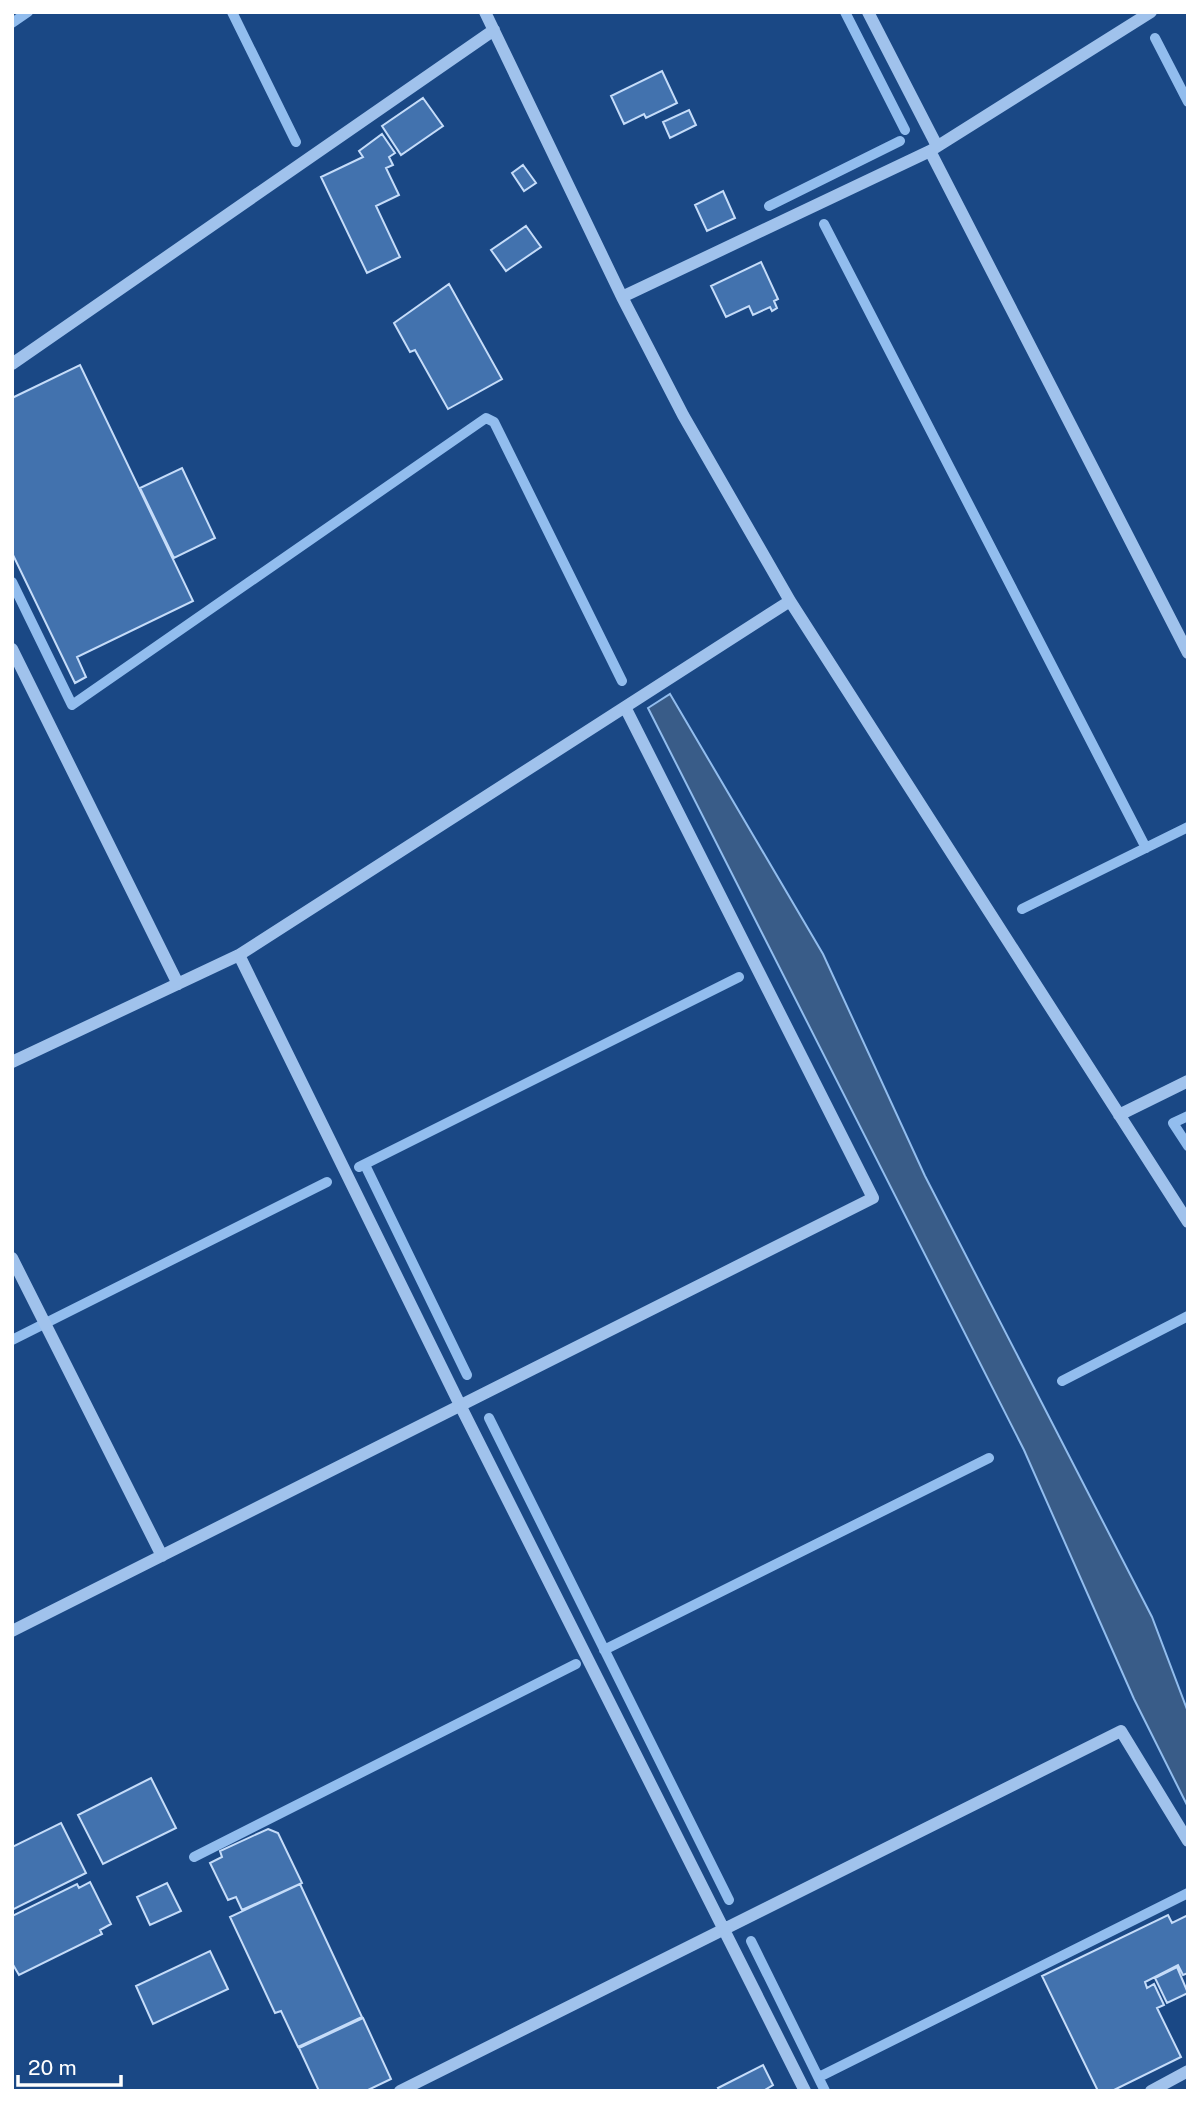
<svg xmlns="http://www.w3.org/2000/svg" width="1200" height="2103" font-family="'Public Sans',sans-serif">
  <rect width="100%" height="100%" fill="#1a4885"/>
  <!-- water -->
  <path fill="#395c88" stroke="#92bdee" stroke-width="2" d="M670,694L823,954L925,1176L1152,1617L1188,1712V1807L1134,1699L1024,1450L648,708Z"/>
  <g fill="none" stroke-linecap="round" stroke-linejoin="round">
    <!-- stream -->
    <path stroke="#92bdee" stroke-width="10" d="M232,12L296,142
      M845,12L905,130
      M12,23L28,12
      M1155,38L1188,102
      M769,206L900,141
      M824,224L1146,848
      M12,582L72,705L486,418L494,422L622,681
      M1022,909L1188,827
      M1188,1116L1173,1123L1188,1146
      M365,1165L467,1375
      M359,1167L739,977
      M12,1340L327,1182
      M1062,1381L1188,1316
      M489,1418L729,1900
      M604,1650L989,1458
      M194,1857L576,1664
      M751,1941L825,2091
      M819,2077L1188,1893"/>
  </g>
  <!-- building -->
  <path fill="#4272ae" stroke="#c5dcf9" stroke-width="2" d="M662,71L677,103L646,118L644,114L624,124L611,96Z
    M423,98L443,126L401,155L382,126Z
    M689,110L696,125L670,138L663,122Z
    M382,134L395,153L389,157L393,165L386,168L399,195L376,206L400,257L367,273L321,177L363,157L359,151Z
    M523,165L536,183L524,191L512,173Z
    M723,191L735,218L707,231L695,205Z
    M526,226L541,247L506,271L491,250Z
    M761,262L778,299L774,301L777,308L772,311L770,307L753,315L749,306L726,317L711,286Z
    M449,284L502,379L448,409L415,350L410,352L394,323Z
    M80,365L193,601L77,657L86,677L75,683L12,553V398Z
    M182,468L215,538L174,558L140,488Z
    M151,1778L176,1828L103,1864L78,1815Z
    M61,1823L86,1873L12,1910V1847Z
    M268,1829L278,1833L302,1883L242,1910L236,1897L228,1900L210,1863L222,1857L220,1851Z
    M90,1882L111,1924L100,1930L102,1934L19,1975L12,1963V1916L77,1884L79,1888Z
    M167,1883L181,1911L150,1925L137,1897Z
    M300,1884L362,2017L298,2047L281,2011L275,2013L230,1917Z
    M1168,1915L1172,1923L1188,1915V1973L1183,1975L1178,1965L1145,1982L1147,1988L1154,1984L1164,2005L1157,2008L1181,2057L1112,2091H1098L1042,1976Z
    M210,1951L228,1989L153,2024L136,1986Z
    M1177,1967L1188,1993L1167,2003L1155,1978Z
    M363,2018L391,2079L366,2091H319L299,2048Z
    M763,2065L773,2085L763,2091H720L718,2088Z"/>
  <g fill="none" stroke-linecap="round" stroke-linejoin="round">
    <!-- minor -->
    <path stroke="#a0c2ec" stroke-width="12" d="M485,12L622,297L683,415L790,601L1188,1222
      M868,12L937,146
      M930,151L1188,653
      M622,297L930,151L1151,12
      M12,364L494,30
      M12,649L178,984
      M239,955L461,1407L805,2091
      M12,1062L239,955L790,601
      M1119,1115L1188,1081
      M12,1258L162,1556
      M12,1631L873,1198L625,707
      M400,2091L1121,1731L1188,1841
      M1151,2091L1188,2071"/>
  </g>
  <!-- border -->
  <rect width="1200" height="2103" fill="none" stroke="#ffffff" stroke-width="28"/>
  <!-- scale -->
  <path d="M18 2075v10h103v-10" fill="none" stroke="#ffffff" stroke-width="3.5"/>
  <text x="28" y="2075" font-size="21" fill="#ffffff" stroke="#1a4885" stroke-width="5" paint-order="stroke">20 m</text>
</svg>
